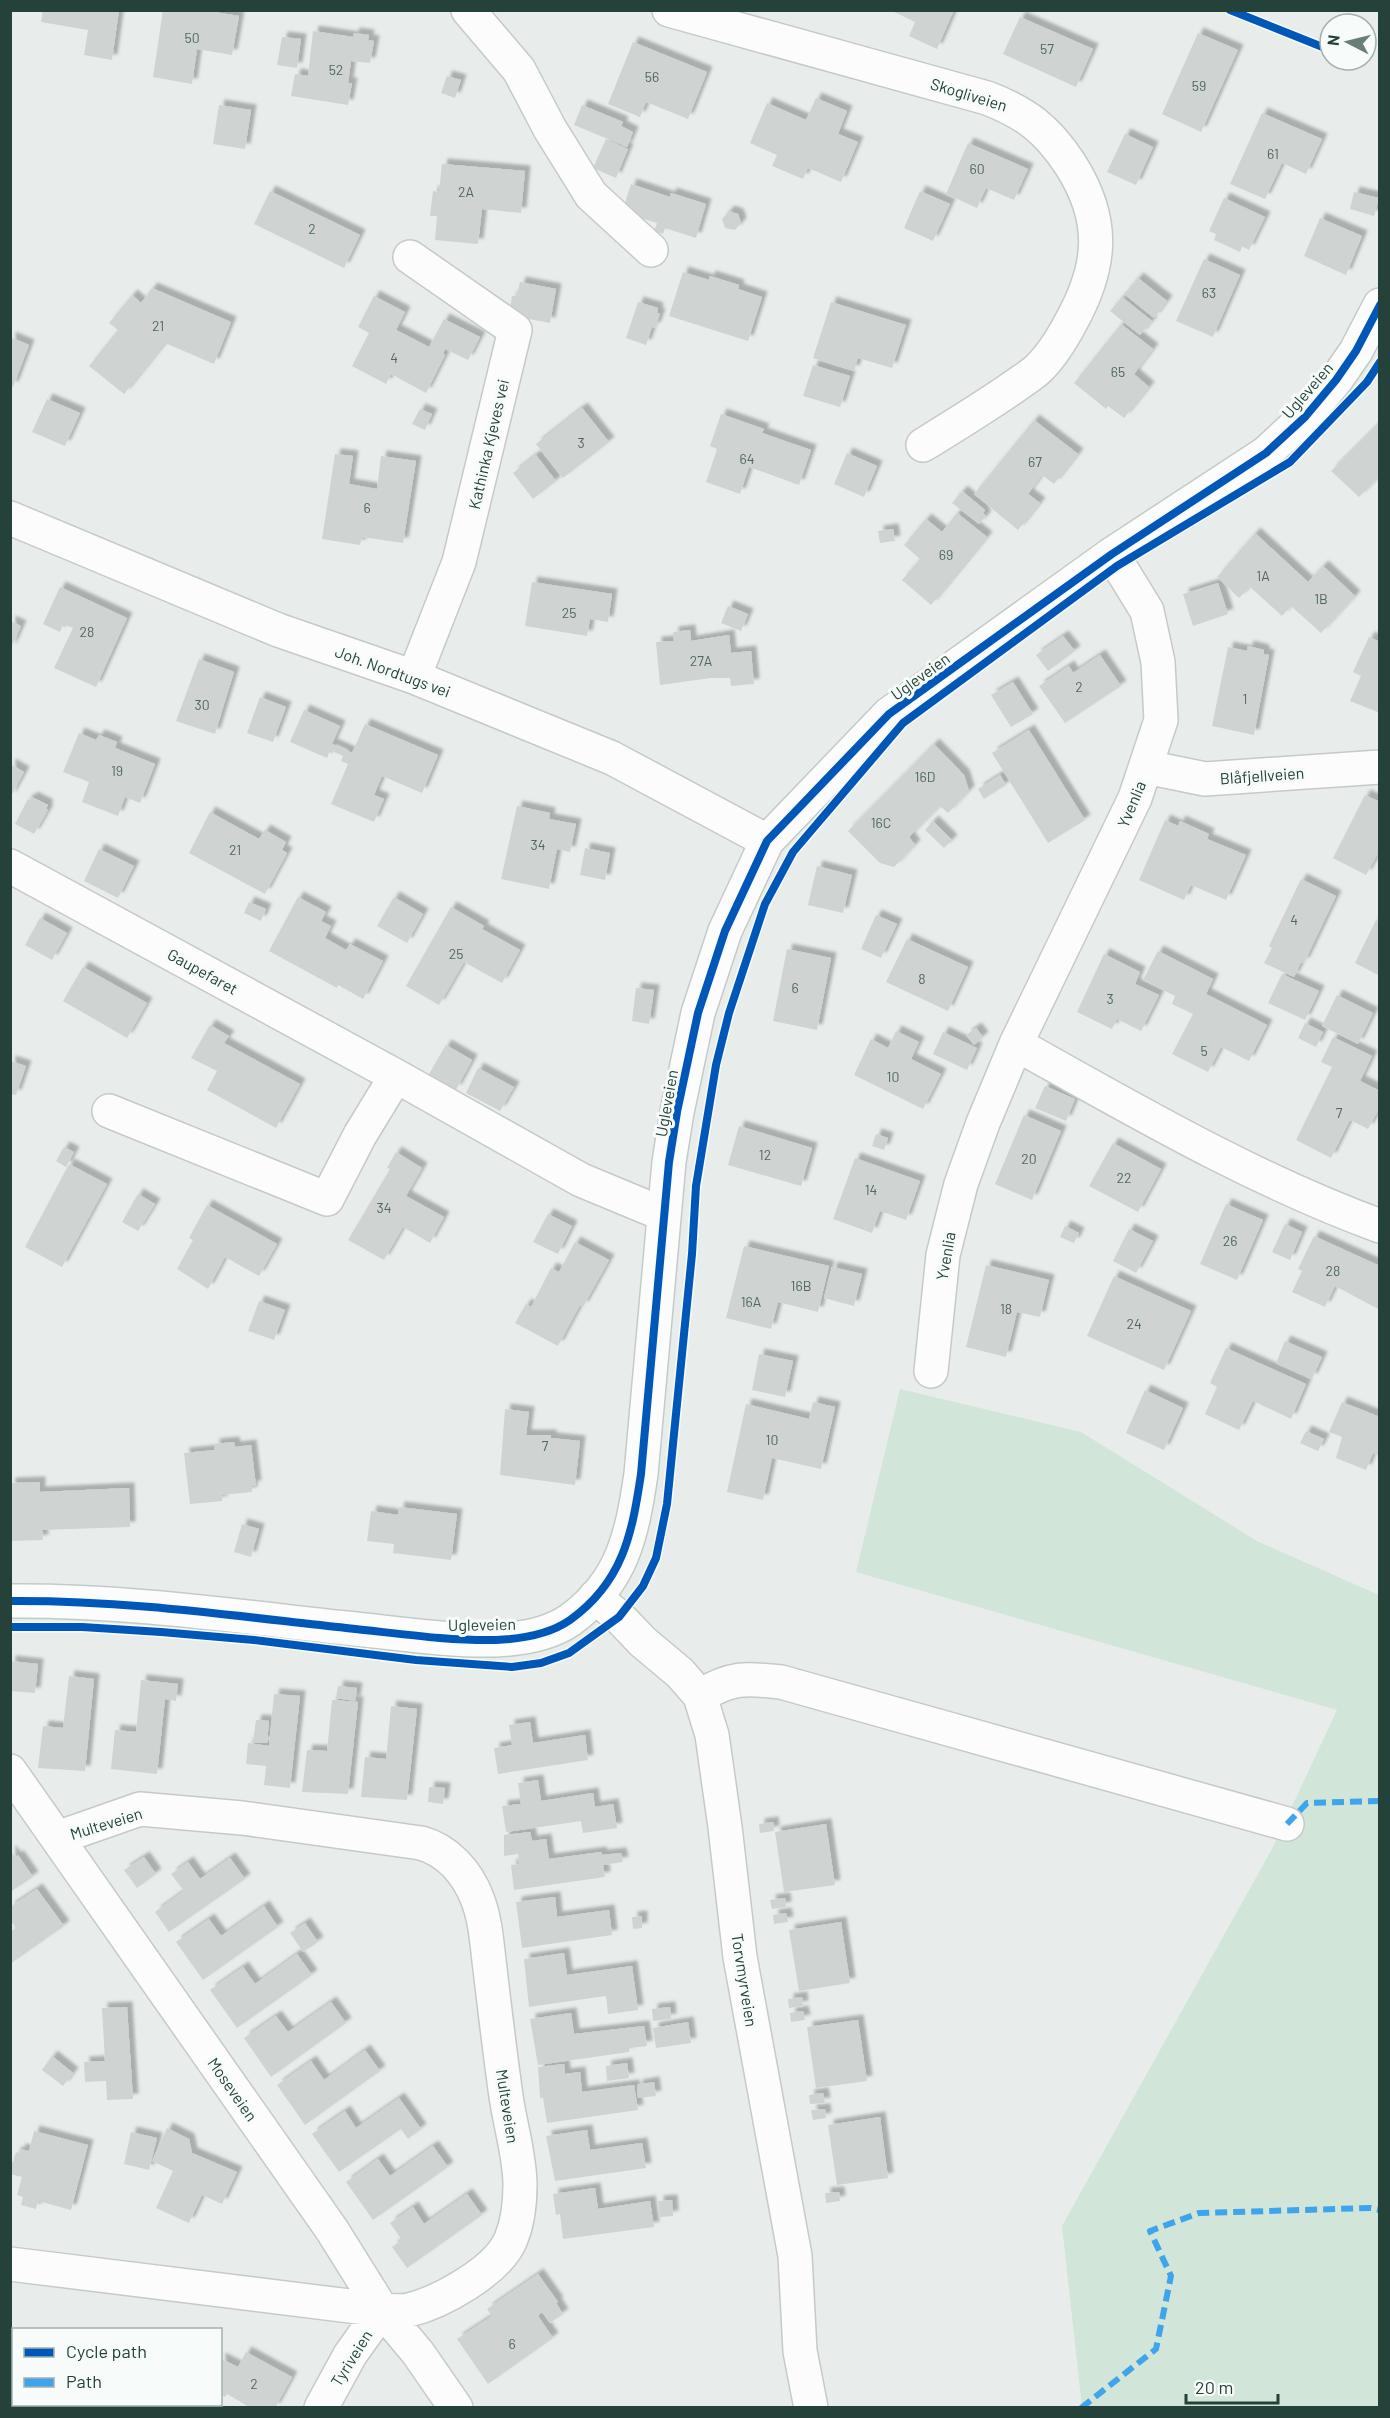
<svg xmlns="http://www.w3.org/2000/svg" width="1390" height="2418" font-family="Barlow,sans-serif">
  <defs>
    <filter id="shadow"><feDropShadow dx="5.5" dy="-5.5" stdDeviation="1.5" flood-color="#0004"/></filter>
  </defs>
  <rect width="100%" height="100%" fill="#e8edeb"/>
  <!-- green -->
  <path fill="#d1e6d8" d="M900,1389L1081,1432L1257,1541L1379,1595V2407H1082L1062,2226L1273,1847L1337,1710L856,1572Z"/>
  <!-- building -->
  <path fill="#cfd4d2" filter="url(#shadow)" d="M43,10H119L112,60L84,55L88,30L41,22Z
    M163,10H202L239,16L232,55L197,49L192,84L153,77Z
    M890,10H954L937,49L909,36L915,22Z
    M1020,17L1093,49L1076,87L1003,54Z
    M313,31L353,37L354,33L369,35L368,40L374,41L370,63L351,61L348,83H352L348,105L291,96L295,74L308,76Z
    M1198,33L1238,50L1201,132L1162,114Z
    M282,37L301,39L297,68L277,65Z
    M633,42L707,72L688,119L646,102L640,117L608,104Z
    M447,76L461,80L455,98L441,93Z
    M816,98L847,111L838,134L858,142L841,182L808,168L803,179L772,166L777,155L750,143L767,103L806,120Z
    M219,105L251,110L245,149L213,144Z
    M582,105L623,122L621,126L633,132L627,147L574,125Z
    M1262,113L1322,139L1306,174L1282,163L1265,199L1230,184Z
    M1125,134L1153,147L1136,185L1107,172Z
    M606,139L628,149L616,178L593,168Z
    M968,143L1028,169L1014,200L986,188L977,208L946,194Z
    M442,164L525,171L521,213L482,209L478,244L435,240L437,216H430L433,191L439,192Z
    M631,184L670,197L671,193L706,204L696,238L665,228L663,234L654,231L657,223L622,212Z
    M270,191L360,235L344,268L254,224Z
    M920,191L950,204L933,241L904,228Z
    M1354,192L1379,198L1374,216L1350,209Z
    M1224,198L1265,217L1249,250L1242,246L1240,252L1214,240L1216,234L1209,231Z
    M729,211L738,214L741,223L735,230L725,228L722,219Z
    M1320,218L1362,236L1346,275L1304,256Z
    M1204,259L1240,275L1213,337L1176,321Z
    M683,272L709,280L710,276L739,285L738,289L762,297L748,341L669,316Z
    M1138,278L1167,301L1154,318L1124,294Z
    M520,282L556,289L550,323L513,316L510,309L512,296H517Z
    M152,288L231,322L214,364L165,343L124,394L89,366L118,330L109,323L132,295L141,303Z
    M374,296L405,312L396,330L429,347L444,319L480,337L468,360L445,349L443,354L445,355L426,393L391,374L386,384L352,366L369,333L358,327Z
    M1122,297L1152,321L1140,335L1110,311Z
    M638,302L658,308L657,313L660,314L655,328L652,327L646,345L626,338Z
    M831,302L906,325L892,368L858,358L854,371L813,358Z
    M1121,324L1153,349L1134,374L1149,387L1124,418L1108,406L1106,409L1074,383Z
    M10,337L29,345L13,387L10,386Z
    M813,365L850,376L840,407L803,396Z
    M47,399L80,413L65,446L32,432Z
    M582,408L609,442L563,478L536,444Z
    M420,409L432,414L425,430L412,424Z
    M721,414L764,429L762,433L811,450L799,485L749,467L740,494L706,482L717,449L710,446Z
    M1034,420L1078,454L1054,484L1042,475L1028,494L1040,503L1018,530L974,494Z
    M1380,422V476L1359,497L1331,471Z
    M847,453L877,466L864,497L834,484Z
    M335,454L353,456L349,484L377,489L381,456L416,461L403,543L362,537L360,545L322,539Z
    M536,455L556,481L533,499L513,473Z
    M962,491L985,510L983,513L986,516L979,524L952,503Z
    M957,513L987,537L931,605L902,580L920,559L904,545L926,519L942,532Z
    M893,529L895,541L880,543L878,531Z
    M1255,533L1308,582L1323,566L1355,596L1321,633L1291,606L1282,616L1250,587L1239,598L1217,577Z
    M532,582L612,594L608,622L590,619L587,636L525,626Z
    M1218,583L1228,614L1193,626L1183,594Z
    M60,587L127,618L96,687L54,668L73,628L63,624L60,632L43,624Z
    M728,606L748,614L741,631L721,623Z
    M10,621L21,626L10,650Z
    M690,630L691,641L729,635L731,653L751,651L754,684L731,686L730,678H711L660,685L656,642L674,641L673,632Z
    M1063,636L1075,651L1048,671L1036,655Z
    M1369,637L1380,642V713L1350,701L1361,676L1353,672Z
    M1248,646L1264,650V654L1269,655L1254,735L1212,726L1228,647L1247,651Z
    M1100,655L1121,686L1065,723L1039,686L1069,666L1073,673Z
    M199,659L234,672L215,734L176,721Z
    M1013,682L1033,714L1011,727L991,695Z
    M260,697L286,707L273,742L247,733Z
    M304,710L340,726L332,744L352,753L365,724L438,755L422,793L382,776L374,795L384,799L374,822L331,804L348,764L341,761L343,756L330,750L327,758L290,742Z
    M1029,730L1085,820L1048,843L992,753Z
    M79,733L96,740L99,735L117,742L115,748L155,764L140,803L125,797L118,816L82,802L89,782L63,772Z
    M934,744L964,775L969,791L948,813L940,806L909,837L915,845L894,867L880,863L848,831Z
    M10,764L24,772L10,798Z
    M1000,775L1006,785L984,799L978,789Z
    M1365,795L1380,802V850L1366,875L1333,858Z
    M32,797L48,805L46,809L48,810L34,834L15,824L28,799L30,800Z
    M517,806L550,813L549,819L576,824L570,852L557,849L549,889L501,879Z
    M210,812L259,839L265,830L286,842L282,850L287,853L265,894L189,853Z
    M1165,820L1178,826L1180,821L1209,834L1207,839L1246,855L1226,900L1191,885L1184,900L1139,880Z
    M933,821L952,840L944,848L925,830Z
    M585,848L610,853L605,880L580,875Z
    M99,849L134,866L118,898L84,881Z
    M817,866L852,875L843,913L808,905Z
    M1301,879L1336,896L1304,963L1301,962L1294,977L1264,963L1272,948L1269,946Z
    M298,897L326,912L321,921L331,926L325,938L346,950L350,944L383,961L363,999L338,985L337,988L269,951Z
    M394,897L423,914L407,943L377,926Z
    M249,902L266,909L261,921L244,913Z
    M451,907L484,926L482,929L520,950L502,983L464,962L439,1005L406,986Z
    M876,915L897,924L881,958L861,949Z
    M40,918L67,933L52,960L25,945Z
    M1376,920L1380,922V976L1355,963Z
    M907,939L968,967L948,1011L886,982Z
    M787,949L831,958L817,1030L773,1021Z
    M1158,951L1213,979L1206,994L1267,1025L1249,1061L1221,1047L1208,1072L1172,1054L1193,1014L1172,1004L1175,996L1143,980Z
    M1104,954L1140,972L1135,984L1159,995L1141,1031L1117,1019L1112,1029L1077,1012Z
    M83,967L147,1003L127,1038L63,1001Z
    M1282,974L1319,991L1305,1020L1268,1003Z
    M636,988L654,990L649,1024L632,1021Z
    M1337,995L1373,1013L1358,1044L1322,1026Z
    M1305,1023L1323,1032L1316,1047L1298,1038Z
    M210,1025L229,1036L224,1043L300,1084L276,1128L207,1090L217,1071L191,1058Z
    M976,1028L983,1037L974,1045L966,1035Z
    M896,1031L919,1042L911,1059L941,1074L923,1109L854,1075L871,1039L888,1048Z
    M943,1032L977,1048L967,1070L933,1054Z
    M1333,1037L1372,1056L1360,1081L1380,1091V1107L1368,1129L1350,1120L1331,1158L1296,1140L1332,1067L1321,1062Z
    M446,1045L472,1060L456,1090L429,1074Z
    M10,1061L26,1066L16,1095L10,1094Z
    M478,1068L514,1087L500,1111L466,1093Z
    M1045,1086L1075,1099L1066,1121L1035,1108Z
    M1024,1115L1061,1131L1032,1200L995,1184Z
    M739,1126L812,1148L801,1186L728,1165Z
    M876,1134L888,1138L884,1150L872,1146Z
    M1113,1143L1161,1169L1138,1212L1089,1186Z
    M64,1147L74,1152L66,1167L56,1161Z
    M396,1152L422,1168L406,1196L444,1217L430,1243L403,1227L384,1260L348,1240L390,1169L387,1168Z
    M855,1158L920,1181L906,1220L880,1211L872,1233L833,1219Z
    M69,1164L107,1184L62,1267L25,1247Z
    M138,1194L155,1204L138,1231L122,1222Z
    M1226,1204L1263,1220L1237,1280L1200,1264Z
    M207,1205L277,1244L259,1276L225,1257L208,1289L177,1269L193,1240L189,1238Z
    M548,1214L572,1226L558,1254L533,1242Z
    M1285,1224L1302,1232L1290,1260L1272,1252Z
    M1065,1226L1079,1233L1074,1243L1060,1237Z
    M1129,1229L1153,1241L1136,1273L1113,1261Z
    M1314,1236L1380,1266V1310L1335,1286L1325,1307L1292,1292L1302,1271L1298,1269Z
    M575,1242L609,1260L583,1307L580,1305L558,1346L515,1323L526,1304L531,1307L551,1268L559,1272Z
    M744,1246L829,1266L818,1312L778,1302L771,1329L726,1318Z
    M986,1265L1049,1280L1040,1317L1017,1312L1006,1357L966,1347Z
    M832,1267L862,1274L854,1306L824,1298Z
    M1114,1276L1191,1311L1164,1370L1087,1336Z
    M259,1301L285,1310L274,1340L248,1331Z
    M1285,1341L1322,1357L1312,1379L1276,1363Z
    M1226,1348L1306,1384L1291,1419L1253,1401L1239,1430L1205,1414L1217,1387L1210,1383Z
    M759,1354L793,1361L785,1397L752,1390Z
    M1145,1390L1183,1408L1164,1450L1126,1433Z
    M813,1402L835,1407L821,1469L772,1458L763,1500L727,1492L746,1404L809,1419Z
    M1342,1402L1380,1417V1456L1373,1453L1366,1470L1336,1458L1342,1437L1329,1432Z
    M505,1409L529,1412L526,1435H551V1438L580,1441L575,1485L500,1475Z
    M1306,1431L1324,1439L1318,1451L1300,1443Z
    M234,1442L235,1447L251,1445L256,1486H252V1492L222,1495V1501L190,1504L184,1453L215,1450L214,1444Z
    M40,1482V1492L129,1488L130,1527L42,1530L43,1540L10,1541V1483Z
    M399,1507L457,1514L451,1560L393,1553L394,1544L367,1541L371,1511L398,1515Z
    M242,1524L259,1529L251,1557L234,1552Z
    M10,1661L38,1664L35,1693L10,1691Z
    M69,1676L94,1679L85,1771L38,1768L43,1726L63,1728Z
    M141,1680L178,1684L176,1701L165,1699L157,1774L111,1769L115,1730L136,1732Z
    M338,1686L357,1688L355,1701L336,1698Z
    M274,1694L300,1696L290,1788L264,1785L266,1766L246,1764L248,1743L269,1746Z
    M332,1700L358,1702L348,1794L302,1792L307,1750L327,1751Z
    M391,1706L417,1709L407,1800L361,1797L365,1757L386,1759Z
    M256,1720L269,1721L267,1743L253,1742Z
    M530,1722L533,1743L585,1735L588,1760L498,1774L494,1748L512,1745L509,1725Z
    M538,1780L541,1801L593,1793L595,1807L613,1804L617,1828L583,1833L581,1821L506,1832L502,1806L521,1804L518,1783Z
    M429,1787L445,1788L443,1804L428,1802Z
    M773,1822L774,1831L760,1833L759,1824Z
    M826,1824L835,1885L784,1892L775,1832Z
    M530,1832L532,1841L546,1839L549,1859L601,1852L602,1855L621,1853L623,1862L603,1865L605,1877L514,1890L511,1865L519,1864L518,1854L504,1856V1835Z
    M10,1850L16,1858L18,1855L33,1877L10,1892Z
    M144,1857L156,1874L137,1888L124,1870Z
    M230,1858L245,1879L169,1932L155,1912L184,1891L171,1874L188,1862L200,1879Z
    M37,1889L64,1926L10,1964V1932L16,1928L10,1920V1907Z
    M555,1897L557,1917L609,1910L612,1935L522,1948L516,1902Z
    M785,1898L786,1907L772,1909L770,1900Z
    M264,1906L278,1927L203,1980L176,1942L209,1919L221,1936Z
    M786,1913L788,1922L774,1924L773,1915Z
    M642,1916V1928L633,1929L632,1917Z
    M841,1922L850,1983L799,1991L789,1930Z
    M305,1923L318,1942L303,1952L290,1933Z
    M564,1953L567,1975L632,1966L638,2010L608,2014L606,1996L529,2007L524,1959Z
    M297,1954L312,1975L237,2028L210,1990L243,1967L255,1984Z
    M802,1997L803,2006L789,2008L788,1999Z
    M331,2002L346,2023L271,2077L244,2038L276,2016L288,2032Z
    M127,2007L133,2099L107,2100L106,2081L85,2082L84,2062L105,2061L102,2008Z
    M670,2007L671,2019L653,2021L652,2009Z
    M803,2011L805,2020L791,2022L790,2013Z
    M571,2013L574,2034L644,2026L647,2046L629,2048V2052L538,2065L530,2019Z
    M858,2020L867,2081L816,2088L807,2027Z
    M688,2022L691,2043L656,2048L653,2028Z
    M365,2050L380,2071L305,2125L277,2085L311,2061L324,2080Z
    M52,2056L73,2073L63,2086L42,2070Z
    M627,2063L629,2078L607,2081L606,2066Z
    M564,2064L565,2074L580,2072L582,2092L634,2085L638,2110L547,2123L543,2098H540L538,2067Z
    M654,2082L656,2096L638,2098L637,2085Z
    M823,2093L825,2103L810,2104L809,2095Z
    M399,2098L421,2129L408,2139L401,2129L339,2172L312,2134L345,2111L356,2128Z
    M825,2109L826,2118L813,2120L811,2110Z
    M880,2117L888,2178L837,2185L828,2125Z
    M167,2128L189,2139L192,2153L237,2172L222,2204L202,2195L189,2223L156,2208L173,2171L152,2161Z
    M587,2130L590,2150L642,2143L646,2168L555,2181L546,2136Z
    M34,2131L88,2145L71,2210L38,2201L36,2209L21,2205L23,2197L17,2195L22,2177L10,2174V2161L13,2162L16,2152L19,2153L20,2149L29,2151Z
    M131,2132L157,2138L149,2170L124,2164Z
    M433,2146L448,2167L373,2220L346,2182L378,2159L390,2176Z
    M595,2188L598,2209L650,2201L654,2227L563,2239L560,2214L556,2215L553,2194Z
    M839,2192L840,2201L826,2203L825,2193Z
    M467,2194L482,2215L407,2268L392,2247L402,2240L390,2223L413,2207L424,2224Z
    M672,2200L673,2216L660,2217L658,2201Z
    M538,2274L558,2302L556,2303L563,2314L550,2323L542,2312L538,2316L553,2338L488,2384L457,2339L492,2316L487,2309Z
    M246,2352L292,2377L275,2408H251L227,2394L225,2397L220,2395V2358L238,2367Z
    M45,2404H77V2408H45Z"/>
  <g fill="none" stroke-linecap="round" stroke-linejoin="round">
    <!-- street casing -->
    <g stroke="#c5cac8" stroke-width="36">
      <path id="street" d="M468,10L519,70L550,129L591,195L651,250
        M669,10L987,98C1026,113 1047,129 1070,164C1106,220 1102,266 1071,322C1062,339 1051,357 1037,370C1030,376 1022,381 1015,386C985,407 954,426 923,445
        M410,257L515,330L459,562L414,677
        M10,518L278,630L414,677L612,758L767,841
        M1146,767L1205,779L1380,767
        M10,866L396,1076L581,1180L663,1214
        M1016,1044C1134,1110 1252,1179 1380,1226
        M109,1111L327,1199L360,1135L396,1076
        M931,1371L943,1255L961,1184L983,1123L1016,1044L1135,798L1161,720L1158,662L1147,611L1112,554
        M595,1597L619,1617L643,1642L680,1673L700,1696L712,1735L725,1827L740,1957L795,2256L800,2351L811,2408
        M700,1696C731,1677 745,1678 781,1682L1287,1824
        M10,1771L332,2230L382,2310L418,2353L456,2408
        M10,2264L382,2310C390,2310 401,2312 409,2310C441,2302 498,2271 511,2239C518,2222 520,2204 520,2185C520,2156 510,2125 506,2096C500,2054 495,2011 490,1969C487,1946 486,1920 477,1898C467,1872 447,1850 421,1843L242,1818L140,1809L57,1838
        M321,2408L350,2355L382,2310"/>
    </g>
    <!-- secondary casing -->
    <g stroke="#c3cbc8" stroke-width="36">
      <path id="secondary" d="M10,1601C123,1600 235,1616 346,1628C396,1633 446,1641 496,1640C520,1639 550,1634 570,1620C623,1582 632,1534 641,1474L669,1162L677,1112L698,1013L725,931L767,841L889,714L1112,554L1266,453L1305,417L1336,380L1356,351L1380,305"/>
    </g>
    <!-- street -->
    <use href="#street" stroke="#fcfcfc" stroke-width="33"/>
    <!-- secondary -->
    <use href="#secondary" stroke="#fcfcfc" stroke-width="33"/>
    <!-- quiet -->
    <path stroke="#3ea4ec" stroke-width="6" stroke-dasharray="12 6" stroke-linecap="butt" d="M1287,1824L1307,1803L1380,1801
      M1081,2408L1156,2349L1171,2276L1150,2231L1199,2213L1371,2208L1380,2210"/>
    <!-- cycleway casing -->
    <g stroke="#f7fbf9" stroke-width="11">
      <path id="cycleway" d="M1230,10L1330,50
        M10,1601C123,1600 235,1616 346,1628C396,1633 446,1641 496,1640C520,1639 550,1634 570,1620C623,1582 632,1534 641,1474L669,1162L677,1112L698,1013L725,931L767,841L889,714L1112,554L1266,453L1305,417L1336,380L1356,351L1380,305
        M10,1627H82L161,1632L254,1640L416,1660L512,1667L541,1663L569,1653L619,1617L643,1586L656,1558L667,1504L692,1254L696,1186L716,1065L729,1013L765,904L793,852L903,723L1117,566L1290,462L1367,382L1380,362"/>
    </g>
    <!-- cycleway -->
    <use href="#cycleway" stroke="#0057b8" stroke-width="8"/>
  </g>
  <g text-anchor="middle" dominant-baseline="central" stroke-width="6" stroke-linejoin="round" paint-order="stroke">
    <!-- number labels -->
    <g font-size="14" fill="#506761">
      <text x="192" y="37">50</text>
      <text x="1047" y="48">57</text>
      <text x="336" y="69">52</text>
      <text x="652" y="76">56</text>
      <text x="1199" y="85">59</text>
      <text x="1273" y="153">61</text>
      <text x="977" y="168">60</text>
      <text x="466" y="191">2A</text>
      <text x="312" y="228">2</text>
      <text x="1209" y="292">63</text>
      <text x="158" y="325">21</text>
      <text x="394" y="357">4</text>
      <text x="1118" y="371">65</text>
      <text x="581" y="442">3</text>
      <text x="747" y="458">64</text>
      <text x="1035" y="461">67</text>
      <text x="367" y="507">6</text>
      <text x="946" y="554">69</text>
      <text x="1263" y="575">1A</text>
      <text x="1321" y="598">1B</text>
      <text x="569" y="612">25</text>
      <text x="87" y="631">28</text>
      <text x="701" y="660">27A</text>
      <text x="1079" y="686">2</text>
      <text x="1245" y="698">1</text>
      <text x="202" y="704">30</text>
      <text x="117" y="770">19</text>
      <text x="925" y="776">16D</text>
      <text x="881" y="822">16C</text>
      <text x="538" y="844">34</text>
      <text x="235" y="849">21</text>
      <text x="1294" y="919">4</text>
      <text x="456" y="953">25</text>
      <text x="922" y="978">8</text>
      <text x="795" y="987">6</text>
      <text x="1110" y="998">3</text>
      <text x="1204" y="1050">5</text>
      <text x="893" y="1076">10</text>
      <text x="1339" y="1112">7</text>
      <text x="765" y="1154">12</text>
      <text x="1029" y="1158">20</text>
      <text x="1124" y="1177">22</text>
      <text x="871" y="1189">14</text>
      <text x="384" y="1207">34</text>
      <text x="1230" y="1240">26</text>
      <text x="1333" y="1270">28</text>
      <text x="801" y="1285">16B</text>
      <text x="751" y="1301">16A</text>
      <text x="1006" y="1308">18</text>
      <text x="1134" y="1323">24</text>
      <text x="772" y="1439">10</text>
      <text x="545" y="1445">7</text>
      <text x="512" y="2343">6</text>
      <text x="254" y="2383">2</text>
    </g>
    <!-- street labels -->
    <g font-size="16" fill="#24423a" stroke="#f7fbf9">
      <text transform="translate(969 94) rotate(17)">Skogliveien</text>
      <text transform="translate(1307 390) rotate(-49)">Ugleveien</text>
      <text transform="translate(488 444) rotate(-77)">Kathinka Kjeves vei</text>
      <text transform="translate(393 671) rotate(20)">Joh. Nordtugs vei</text>
      <text transform="translate(920 676) rotate(-36)">Ugleveien</text>
      <text transform="translate(1262 775) rotate(-4)">Blåfjellveien</text>
      <text transform="translate(1131 804) rotate(-67)">Yvenlia</text>
      <text transform="translate(203 971) rotate(29)">Gaupefaret</text>
      <text transform="translate(666 1103) rotate(-80)">Ugleveien</text>
      <text transform="translate(945 1256) rotate(-80)">Yvenlia</text>
      <text transform="translate(482 1624) rotate(-1)">Ugleveien</text>
      <text transform="translate(106 1823) rotate(-17)">Multeveien</text>
      <text transform="translate(745 1980) rotate(81)">Torvmyrveien</text>
      <text transform="translate(233 2089) rotate(55)">Moseveien</text>
      <text transform="translate(508 2106) rotate(81)">Multeveien</text>
      <text transform="translate(351 2358) rotate(-58)">Tyriveien</text>
    </g>
  </g>
  <!-- border -->
  <rect width="1390" height="2418" fill="none" stroke="#24423a" stroke-width="24"/>
  <!-- legend -->
  <rect x="12" y="2328" width="210" height="78" fill="#f7fbf9" stroke="#a3b1ad" stroke-width="1.5"/>
  <rect x="24" y="2348" width="30" height="9" fill="#0057b8" stroke="#a3b1ad" stroke-width="1.5"/>
  <text x="66" y="2358" font-size="18" fill="#24423a">Cycle path</text>
  <rect x="24" y="2378" width="30" height="9" fill="#3ea4ec" stroke="#a3b1ad" stroke-width="1.5"/>
  <text x="66" y="2388" font-size="18" fill="#24423a">Path</text>
  <!-- north arrow -->
  <g transform="translate(1348 42) rotate(277)"><circle r="28" fill="#f7fbf9" stroke="#a3b1ad" stroke-width="1.5"/>
  <path d="M0-4.5L10 22L0 15L-10 22Z" fill="#697e78"/>
  <text y="-9" font-size="16" font-weight="bold" text-anchor="middle" fill="#24423a">N</text>
  </g>
  <!-- scale -->
  <path d="M1186 2394v9h92v-9" fill="none" stroke="#24423a" stroke-width="3"/>
  <text x="1195" y="2394" font-size="18" fill="#24423a" stroke="#f7fbf9" stroke-width="4.5" paint-order="stroke">20 m</text>
</svg>
